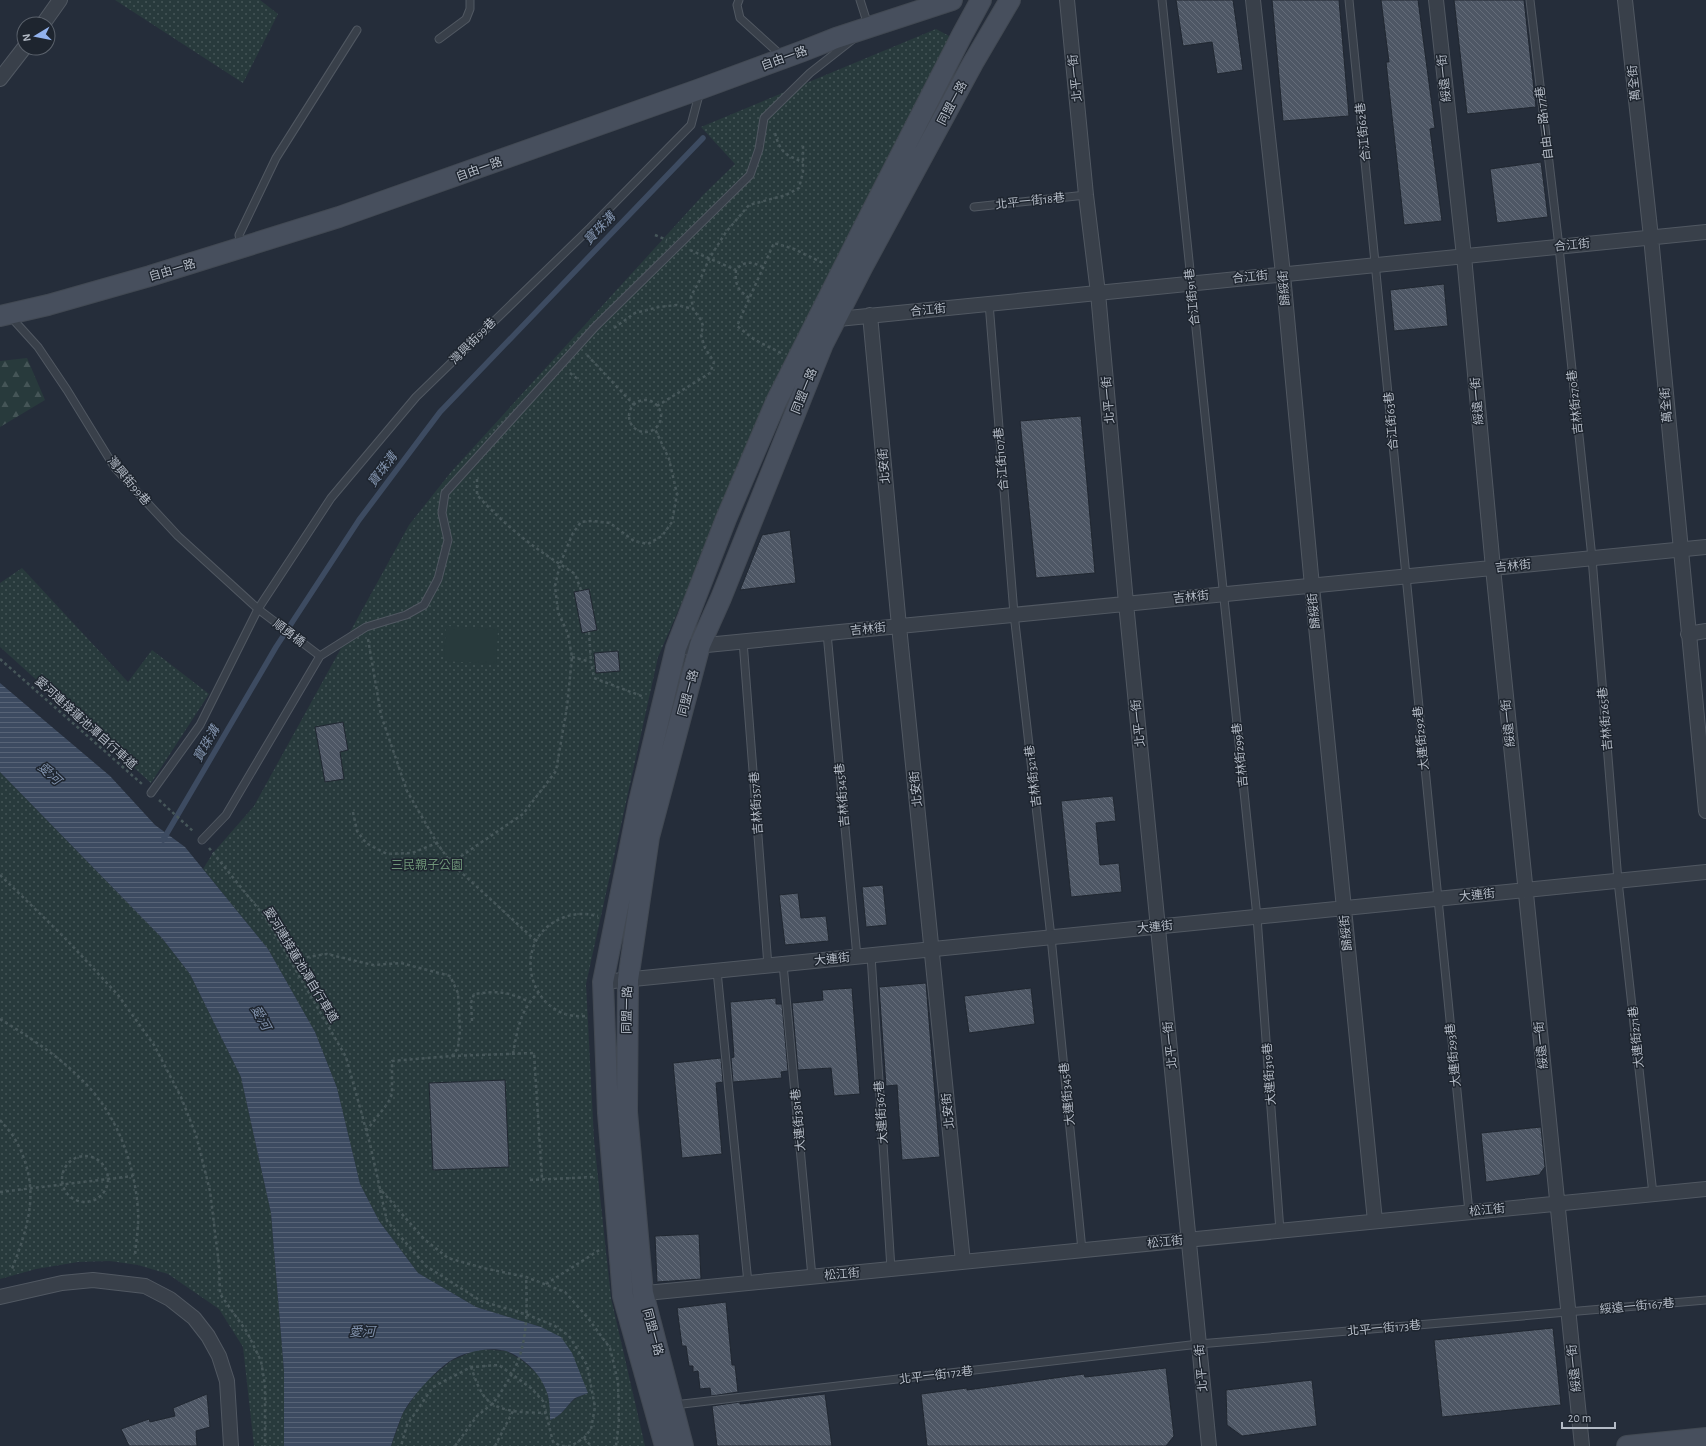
<svg xmlns="http://www.w3.org/2000/svg" width="1706" height="1446" font-family="'Alegreya Sans','Noto Sans TC',sans-serif">
  <defs>
    <pattern id="green-dots" width="8" height="8" patternUnits="userSpaceOnUse"><rect width="8" height="8" fill="#283a3c"/><path d="M2 2h.1M6 6h.1" fill="none" stroke="#455557" stroke-width="1.8" stroke-linecap="round"/></pattern>
    <pattern id="forest-firs" width="22" height="20" patternUnits="userSpaceOnUse"><rect width="22" height="20" fill="#283a3c"/><path d="M5 1l3.5 6h-7zM16 11l3.5 6h-7z" fill="#455557"/></pattern>
    <pattern id="water-rules" width="6" height="5" patternUnits="userSpaceOnUse"><rect width="6" height="5" fill="#3d4b61"/><path d="M0 2.5h6" fill="none" stroke="#576376"/></pattern>
    <pattern id="building-back-hatch" width="6" height="6" patternUnits="userSpaceOnUse"><rect width="6" height="6" fill="#4e5765"/><path d="M-1 5l2 2M0 0l6 6M5-1l2 2" fill="none" stroke="#656d7a"/></pattern>
  </defs>
  <rect width="100%" height="100%" fill="#252d3a"/>
  <!-- green -->
  <path fill="url(#green-dots)" d="M115,0H260L278,14L243,83Z
    M936,29L951,37L737,476L658,657L586,984L594,1140L611,1298L645,1446H391L403,1413L422,1385L451,1361L478,1349L506,1351L523,1361L539,1375L547,1391L550,1405V1420C562,1416 566,1406 575,1399C579,1396 584,1395 588,1393L541,1327L476,1307L418,1273L379,1221L360,1184L337,1088L315,1032L268,949L203,869L213,853L254,806L409,525L451,472L704,194L735,164L701,127Z
    M22,568L128,682L152,650L209,694L151,783L0,647V583Z
    M0,772L162,938L190,974L241,1077L271,1213L284,1371V1446H254L243,1347L219,1309L168,1274L138,1265L110,1261L78,1262L36,1269L0,1279Z"/>
  <!-- forest -->
  <path fill="url(#forest-firs)" d="M27,358L45,400L0,427V361Z"/>
  <!-- pitch -->
  <path fill="#283a3c" d="M446,626L498,629L496,664L444,661Z"/>
  <!-- water -->
  <path fill="url(#water-rules)" d="M0,683L110,776L155,825L185,847L268,949L315,1032L337,1088L360,1184L379,1221L418,1273L476,1307L541,1327L561,1337L572,1353L588,1393C584,1395 579,1396 575,1398C566,1406 562,1416 550,1420C550,1410 550,1399 546,1390C540,1373 523,1357 506,1351C489,1346 464,1352 450,1361C435,1371 410,1398 402,1415C398,1425 394,1436 391,1446H284V1371L271,1213L241,1077L190,974L162,938L0,772Z"/>
  <g fill="none" stroke-linecap="round" stroke-linejoin="round">
    <!-- stream -->
    <path stroke="#3d4b61" stroke-width="5.5" d="M163,840L276,647L359,520L440,412L703,138"/>
  </g>
  <!-- building -->
  <path fill="url(#building-back-hatch)" stroke="#202731" d="M1176,0H1233L1243,70L1217,74L1212,42L1183,46Z
    M1272,0H1339L1349,116L1283,121Z
    M1381,0H1418L1435,128L1430,129L1442,221L1404,225L1386,62H1389Z
    M1454,0H1524L1536,107L1467,114Z
    M1541,162L1548,217L1497,223L1490,169Z
    M1444,284L1448,326L1394,331L1390,290Z
    M1081,416L1095,573L1036,578L1020,421Z
    M790,530L796,583L740,590L762,535Z
    M589,589L597,630L582,633L574,592Z
    M618,651L620,671L596,673L594,653Z
    M343,722L348,750L340,752L344,779L325,782L315,727Z
    M1113,796L1116,821L1096,823L1100,865L1119,863L1122,892L1071,897L1061,801Z
    M883,885L887,925L866,927L862,887Z
    M798,893L801,918L826,916L829,941L785,945L779,895Z
    M926,983L940,1157L902,1160L897,1085L886,1086L879,987Z
    M852,988L860,1094L834,1096L831,1068L798,1070L792,1003L823,1000L822,990Z
    M1031,988L1035,1024L969,1033L964,996Z
    M776,998V1004H782L788,1071L781,1072L782,1078L733,1082L731,1058L734,1057L730,1002Z
    M721,1058L723,1082L716,1083L722,1154L682,1158L673,1063Z
    M505,1080L509,1167L433,1170L429,1083Z
    M1541,1127L1545,1167L1539,1175L1486,1182L1481,1133Z
    M699,1234L701,1279L657,1282L655,1236Z
    M726,1302L732,1365H735L738,1392L711,1396L710,1388L700,1389L698,1371L693,1372V1366H689L686,1346H682L677,1308Z
    M1553,1328L1561,1405L1442,1417L1434,1340Z
    M1166,1368L1174,1436L1166,1446H927L921,1394L967,1388V1390L1084,1374L1085,1377Z
    M1312,1380L1317,1426L1242,1436L1227,1425L1226,1390Z
    M207,1394L210,1427L196,1431L197,1446H129L121,1429L149,1419L150,1422L175,1416L173,1408Z
    M825,1394L832,1446H717L712,1406L740,1402V1404Z"/>
  <g fill="none" stroke-linecap="round" stroke-linejoin="round">
    <!-- lane casing -->
    <g stroke="#515862" stroke-width="9">
      <path id="lane" d="M739,0L737,5L740,18L783,57
        M860,0L868,25
        M1162,0L1257,917L1280,1231
        M1349,0L1469,1212
        M1530,0L1559,247L1592,558L1618,881L1653,1194
        M439,39L466,19L470,9V0
        M974,207L1086,195
        M241,245L239,235L276,158L357,30
        M989,303L1014,614L1051,937L1082,1250
        M10,316L38,347L67,390L115,468L178,536L258,609L320,656
        M827,633L857,957
        M743,641L768,966
        M151,793L200,725L258,609L331,498L416,397L590,228L691,125L700,91
        M202,840L226,815L320,656L366,627L406,615L424,605L438,579L448,540L442,513L445,493L595,327L750,175L759,149L764,118L810,73L852,40
        M871,955L891,1269
        M783,964L812,1277
        M717,971L748,1283
        M674,1405L1199,1344L1706,1300"/>
    </g>
    <!-- street casing -->
    <g stroke="#515862" stroke-width="16">
      <path id="street" d="M1067,0L1086,195L1098,293L1126,603L1209,1446
        M1253,0L1283,274L1312,586L1375,1221
        M1436,0L1464,256L1493,568L1582,1446
        M1625,0L1651,237L1706,811
        M43,24L60,0
        M0,79L24,48
        M870,315L899,626L963,1262
        M828,320L1706,232
        M1688,634L1706,631
        M676,648L1706,547
        M603,982L1706,872
        M636,1294L1706,1189
        M0,1297L62,1283L93,1280L145,1286L170,1299L194,1318L208,1336L219,1356L227,1381L231,1446"/>
    </g>
    <!-- secondary casing -->
    <g stroke="#424953" stroke-width="22">
      <path id="secondary" d="M0,316L48,305L150,276L339,217L700,89L803,51L836,38L952,0
        M665,1446L623,1296L608,1113L603,982L639,802L676,648L726,519L776,402L863,229L962,35L981,0
        M683,1446L643,1293L627,1112L628,980L649,837L700,645L721,598L823,344L863,266L973,63L1010,0
        M1627,1446L1706,1438"/>
    </g>
    <!-- path -->
    <path stroke="#47575a" stroke-width="2.5" stroke-dasharray="3 3" stroke-linecap="butt" d="M775,133C780,152 785,155 803,162
      M655,235L667,240
      M690,250L736,270
      M749,298C737,289 735,285 736,270C745,260 752,262 763,267
      M614,328L635,313L659,307L677,305L693,309
      M781,353L755,340L737,326L774,243L794,249L825,264
      M587,355L634,405
      M570,373L580,381
      M629 416a16 16 0 1 1 32 0a16 16 0 1 1-32 0Z
      M657,406L710,373L714,362L705,348L701,335L703,326L701,320L693,309L691,296L700,280L709,259L726,232L749,205L786,195L799,188L803,172V145
      M581,590L575,574L560,564L573,533L581,522L593,521L610,523L634,541L648,544L662,536L672,522L677,494L669,459L655,429
      M589,632L591,662
      M368,639L381,715L407,791L437,843L451,863L535,940
      M572,657L591,662L594,678L644,697
      M0,659L142,784
      M159,800L194,832
      M353,812L357,831L366,843L387,854L412,853L437,843
      M209,848L265,917L346,1057L370,1144L380,1189L424,1239L448,1258L483,1268L526,1277L565,1292L588,1318L610,1348L618,1382L619,1420L616,1446
      M451,863L523,814L556,771L567,707L572,657L568,634L558,612L555,586L560,564C529,545 502,522 477,495V478
      M0,875L64,937L118,995L154,1045L181,1097L196,1135L210,1191L219,1265L220,1294L247,1332L261,1361L265,1385V1446
      M289,960L327,954L373,965L401,963L450,976L458,993L460,1030L458,1048L452,1056L392,1061V1094L388,1103L366,1131
      M585,1016C530,1021 508,942 560,919C573,913 585,913 598,916
      M0,1019C29,1037 59,1056 83,1081C117,1114 135,1164 138,1211C139,1225 136,1241 135,1256
      M472,1021L471,1003L474,994C497,991 508,991 529,1002
      M513,1054C517,1031 520,1010 538,993
      M452,1056L534,1053L542,1179
      M0,1120C5,1126 11,1132 15,1139C41,1186 30,1222 12,1269
      M62 1179a23 23 0 1 1 46 0a23 23 0 1 1-46 0Z
      M530,1180L595,1177
      M380,1190L387,1221L426,1266L481,1301L528,1315L555,1326L569,1336L587,1365L595,1407L591,1429L584,1438L571,1446H561L553,1442L543,1401L531,1388L499,1365L471,1367L433,1387L407,1425L401,1446
      M0,1192L133,1176
      M546,1284L601,1249
      M471,1367C474,1375 477,1385 482,1393C494,1414 525,1412 546,1413
      M584,1438L591,1446
      M455,1446L477,1416L492,1404L498,1397
      M495,1446L513,1411"/>
    <!-- lane -->
    <use href="#lane" stroke="#39404a" stroke-width="7"/>
    <!-- street -->
    <use href="#street" stroke="#39404a" stroke-width="14"/>
    <!-- secondary -->
    <use href="#secondary" stroke="#474f5d" stroke-width="20"/>
    <!-- path-bridge -->
    <path stroke="#47575a" stroke-width="2.5" stroke-dasharray="3 3" stroke-linecap="butt" d="M498,1397C505,1385 513,1374 518,1361C528,1334 527,1305 526,1277"/>
  </g>
  <g text-anchor="middle" dominant-baseline="central" stroke-width="3" stroke-linejoin="round" paint-order="stroke">
    <!-- street labels -->
    <g font-size="12" fill="#b4bbc6" stroke="#1e252f">
      <text transform="translate(784 58) rotate(-20)">自由一路</text>
      <text transform="translate(1075 78) rotate(-96)">北平一街</text>
      <text transform="translate(1444 78) rotate(-96)">綏遠一街</text>
      <text transform="translate(1634 83) rotate(-96)">萬全街</text>
      <text transform="translate(952 103) rotate(-62)">同盟一路</text>
      <text transform="translate(1544 123) rotate(-97)">自由一路177巷</text>
      <text transform="translate(1363 132) rotate(-96)">合江街62巷</text>
      <text transform="translate(479 169) rotate(-20)">自由一路</text>
      <text transform="translate(1030 201) rotate(-6)">北平一街18巷</text>
      <text transform="translate(1572 245) rotate(-6)">合江街</text>
      <text transform="translate(172 270) rotate(-17)">自由一路</text>
      <text transform="translate(1250 277) rotate(-6)">合江街</text>
      <text transform="translate(1284 288) rotate(-95)">歸綏街</text>
      <text transform="translate(1192 297) rotate(-96)">合江街91巷</text>
      <text transform="translate(928 310) rotate(-6)">合江街</text>
      <text transform="translate(473 341) rotate(-45)">灣興街99巷</text>
      <text transform="translate(804 391) rotate(-68)">同盟一路</text>
      <text transform="translate(1108 400) rotate(-95)">北平一街</text>
      <text transform="translate(1477 401) rotate(-95)">綏遠一街</text>
      <text transform="translate(1575 402) rotate(-96)">吉林街270巷</text>
      <text transform="translate(1666 405) rotate(-95)">萬全街</text>
      <text transform="translate(1391 421) rotate(-95)">合江街63巷</text>
      <text transform="translate(1001 459) rotate(-95)">合江街107巷</text>
      <text transform="translate(884 466) rotate(-95)">北安街</text>
      <text transform="translate(129 481) rotate(50)">灣興街99巷</text>
      <text transform="translate(1513 566) rotate(-6)">吉林街</text>
      <text transform="translate(1191 597) rotate(-6)">吉林街</text>
      <text transform="translate(1314 611) rotate(-96)">歸綏街</text>
      <text transform="translate(868 629) rotate(-6)">吉林街</text>
      <text transform="translate(289 633) rotate(37)">順勇橋</text>
      <text transform="translate(688 693) rotate(-75)">同盟一路</text>
      <text transform="translate(1605 719) rotate(-95)">吉林街265巷</text>
      <text transform="translate(86 723) rotate(42)">愛河連接蓮池潭自行車道</text>
      <text transform="translate(1138 723) rotate(-96)">北平一街</text>
      <text transform="translate(1508 723) rotate(-96)">綏遠一街</text>
      <text transform="translate(1421 738) rotate(-96)">大連街292巷</text>
      <text transform="translate(1240 755) rotate(-96)">吉林街299巷</text>
      <text transform="translate(1033 776) rotate(-97)">吉林街321巷</text>
      <text transform="translate(916 789) rotate(-96)">北安街</text>
      <text transform="translate(842 795) rotate(-95)">吉林街345巷</text>
      <text transform="translate(756 803) rotate(-94)">吉林街357巷</text>
      <text transform="translate(1477 895) rotate(-6)">大連街</text>
      <text transform="translate(1155 927) rotate(-6)">大連街</text>
      <text transform="translate(1346 933) rotate(-96)">歸綏街</text>
      <text transform="translate(832 959) rotate(-6)">大連街</text>
      <text transform="translate(301 965) rotate(59)">愛河連接蓮池潭自行車道</text>
      <text transform="translate(627 1010) rotate(-89)">同盟一路</text>
      <text transform="translate(1636 1037) rotate(-96)">大連街271巷</text>
      <text transform="translate(1170 1045) rotate(-96)">北平一街</text>
      <text transform="translate(1541 1045) rotate(-96)">綏遠一街</text>
      <text transform="translate(1453 1055) rotate(-96)">大連街293巷</text>
      <text transform="translate(1269 1074) rotate(-94)">大連街319巷</text>
      <text transform="translate(1067 1094) rotate(-96)">大連街345巷</text>
      <text transform="translate(948 1111) rotate(-96)">北安街</text>
      <text transform="translate(881 1112) rotate(-94)">大連街367巷</text>
      <text transform="translate(798 1120) rotate(-95)">大連街381巷</text>
      <text transform="translate(1487 1210) rotate(-6)">松江街</text>
      <text transform="translate(1165 1242) rotate(-6)">松江街</text>
      <text transform="translate(842 1274) rotate(-5)">松江街</text>
      <text transform="translate(1637 1306) rotate(-5)">綏遠一街167巷</text>
      <text transform="translate(1384 1328) rotate(-5)">北平一街173巷</text>
      <text transform="translate(653 1332) rotate(75)">同盟一路</text>
      <text transform="translate(1201 1368) rotate(-95)">北平一街</text>
      <text transform="translate(1574 1368) rotate(-96)">綏遠一街</text>
      <text transform="translate(936 1375) rotate(-7)">北平一街172巷</text>
    </g>
    <!-- park labels -->
    <g font-size="12" fill="#6e9578" stroke="#1e252f">
      <text x="427" y="865">三民親子公園</text>
    </g>
    <!-- water labels -->
    <g font-size="13" font-style="italic" fill="#7f90aa" stroke="#1e252f">
      <text transform="translate(600 229) rotate(-46)">寶珠溝</text>
      <text transform="translate(383 470) rotate(-53)">寶珠溝</text>
      <text transform="translate(207 744) rotate(-60)">寶珠溝</text>
      <text transform="translate(49 774) rotate(43)">愛河</text>
      <text transform="translate(260 1018) rotate(61)">愛河</text>
      <text x="362" y="1332">愛河</text>
    </g>
  </g>
  <!-- north arrow -->
  <g transform="translate(36 36) rotate(260)"><circle r="19" fill="#1e252f" stroke="#5a616b"/>
  <path d="M0-3L7 15L0 10L-7 15Z" fill="#92b2ed"/>
  <text y="-6" font-size="11" font-weight="bold" text-anchor="middle" fill="#b4bbc6">N</text>
  </g>
  <!-- scale -->
  <path d="M1562 1422v6h53v-6" fill="none" stroke="#b4bbc6" stroke-width="2"/>
  <text x="1568" y="1422" font-size="12" fill="#b4bbc6" stroke="#1e252f" stroke-width="3" paint-order="stroke">20 m</text>
</svg>
